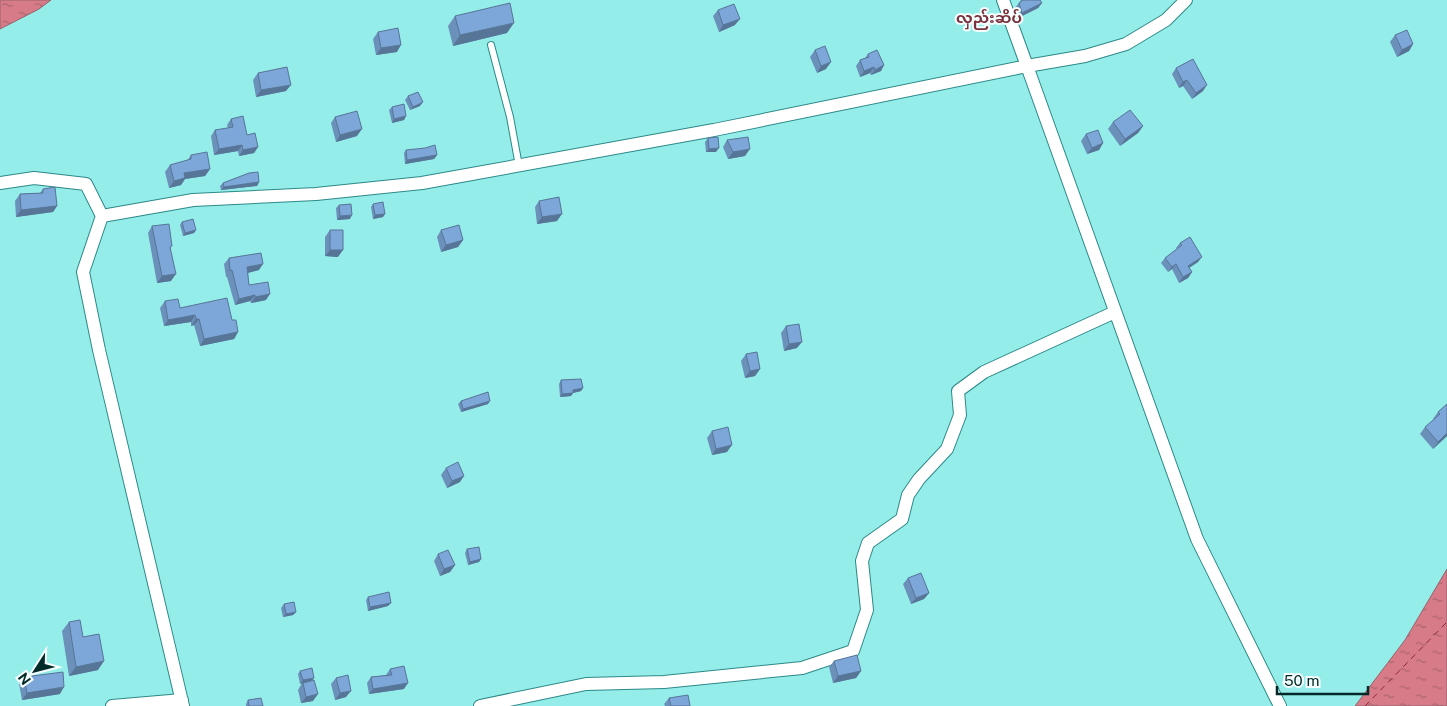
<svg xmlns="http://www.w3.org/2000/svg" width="1447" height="706" font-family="'Public Sans','Noto Sans Myanmar',sans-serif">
  <defs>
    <pattern id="water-ripples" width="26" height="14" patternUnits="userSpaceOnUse" patternTransform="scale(1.25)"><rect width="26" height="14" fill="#d67b87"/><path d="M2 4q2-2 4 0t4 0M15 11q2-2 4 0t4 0" fill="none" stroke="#ab656e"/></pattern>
  </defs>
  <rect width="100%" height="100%" fill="#95edea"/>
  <!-- water -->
  <path fill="url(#water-ripples)" stroke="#96636b" d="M0,0H51L39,9L0,29Z
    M1447,569V706H1355L1405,640Z"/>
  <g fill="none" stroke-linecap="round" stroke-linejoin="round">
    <!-- ferry -->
    <path stroke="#8f233c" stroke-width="1" stroke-dasharray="6 5" stroke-linecap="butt" d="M1365,706L1447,622"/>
    <!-- service casing -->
    <g stroke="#2c8987" stroke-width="8">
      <path id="service" d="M491,45L510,117L519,166"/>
    </g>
    <!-- minor casing -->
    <g stroke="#2c8987" stroke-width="14">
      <path id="minor" d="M1003,0L1027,66L1085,56L1126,44L1166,20L1186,0
        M0,183L34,178L86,184L102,216
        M112,706L182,700
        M183,706L99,350L83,272L102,216L193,200L316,194L422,183L714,130L1027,66L1197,539L1280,706
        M480,706L586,684L664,682L802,668L853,651L867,610L862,561L868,543L902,519L908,495L919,479L947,449L960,415L958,391L984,372L1115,312"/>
    </g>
    <!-- service -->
    <use href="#service" stroke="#fff" stroke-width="6"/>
    <!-- minor -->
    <use href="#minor" stroke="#fff" stroke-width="12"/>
  </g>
  <!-- wall -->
  <path fill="#6b90ba" d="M1021,0H1040L1042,3L1038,8L1018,18L1015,8Z
    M718,10L735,25L719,32L713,16Z
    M455,16L507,33L453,46L448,26Z
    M378,32L397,52L376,55L373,39Z
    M1395,35L1413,44L1409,51L1397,57L1390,42Z
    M815,50L826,69L817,73L810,57Z
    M868,54L884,65L881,71L871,75L870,73L860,77L856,66L860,60L865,58Z
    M1176,68L1203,91L1192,99L1183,86L1179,88L1172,74Z
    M258,73L286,91L256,97L253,80Z
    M408,96L420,106L410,110L405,100Z
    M392,107L406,116L404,120L392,123L389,110Z
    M335,117L357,136L336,142L331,123Z
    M231,119L258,147L254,153L239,156L238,151L214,155L211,136L215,130L228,128L227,125Z
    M1113,122L1143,126L1138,133L1120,146L1108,129Z
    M1086,134L1103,143L1099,150L1087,154L1081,141Z
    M708,138L716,152H706L705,142Z
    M727,140L745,156L728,159L723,147Z
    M406,150L437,155L434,159L405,164L404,153Z
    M191,155L210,169L205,176L185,179L181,185L169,188L165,172L170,165L187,161Z
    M259,182L257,186L221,190L220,186L223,183Z
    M43,189L57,206L53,212L16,217L15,201L20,194L40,193Z
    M539,201L557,221L537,224L535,207Z
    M373,204L385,214L383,217L373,219L371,207Z
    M339,205L350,219L337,220L336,208Z
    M182,222L196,230L194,233L183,236L180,225Z
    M152,226L171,248V281L157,283L148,233Z
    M330,230L338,257L325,256V237Z
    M441,230L463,240L458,247L441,252L437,237Z
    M1180,243L1198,262L1189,268L1192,272L1188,278L1179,283L1172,269L1168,272L1161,263L1165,258L1177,249L1176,248Z
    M229,258L259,270L248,273L249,285L266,300L251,303L250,301L235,305L227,277H226L224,264Z
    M165,301L180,308L232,320L238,332L234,339L200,346L194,325L191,326V322L164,326L160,308Z
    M786,326L797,348L784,351L781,333Z
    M746,354L760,369L755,376L745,378L741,361Z
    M561,380L583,388L581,391L573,393L571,396L560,397L559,384Z
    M461,401L488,404L461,412L458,404Z
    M1447,404V436L1433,449L1420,434L1425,427L1434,420L1433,419L1438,412Z
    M712,431L727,452L712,455L707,438Z
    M446,468L460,482L447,488L441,475Z
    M467,549L481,559L479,562L468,565L465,553Z
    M438,554L455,565L450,572L440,576L434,561Z
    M908,578L929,593L924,599L911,604L903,584Z
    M368,597L388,606L368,611L366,600Z
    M284,604L296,612L293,615L283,617L281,608Z
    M69,622L83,637L98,670L69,676L62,631Z
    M834,661L861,671L856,678L833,683L829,667Z
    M390,669L404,689L369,694L367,683L371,677L386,675Z
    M300,671L312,681L313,701L301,703L298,690L302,683L300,684L298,674Z
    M24,677L60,694L22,700L19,684Z
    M336,678L346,697L335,700L331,684Z
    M669,698L690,706H665L664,704Z
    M248,700L263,706H246V704Z"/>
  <!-- shaded-wall -->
  <path fill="#577597" d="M1042,3L1038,8L1018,18L1022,13Z
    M740,19L735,25L719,32L723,25Z
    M514,23L507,33L453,46L460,35Z
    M1413,44L1409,51L1397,57L1402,50Z
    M401,45L397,52L376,55L381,48Z
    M831,62L826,69L817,73L821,66Z
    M884,65L881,71L871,75L875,70Z
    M874,67L870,73L860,77L864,71Z
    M1187,80L1183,86L1179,88L1183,82Z
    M291,85L286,91L256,97L261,90Z
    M1207,85L1203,91L1192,99L1196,93Z
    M423,102L420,106L410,110L413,107Z
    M406,116L404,120L392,123L394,119Z
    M1143,126L1138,133L1120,146L1125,139Z
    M362,129L357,136L336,142L340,135Z
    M1103,143L1099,150L1087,154L1092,148Z
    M242,145L238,151L214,155L219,149Z
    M258,147L254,153L239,156L243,150Z
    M719,148L716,152H706L709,149Z
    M750,149L745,156L728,159L733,152Z
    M437,155L434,159L405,164L407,160Z
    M210,169L205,176L185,179L181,185L169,188L174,181L184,173Z
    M259,182L257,186L221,190L224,187Z
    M57,206L53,212L16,217L21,210Z
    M385,214L383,217L373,219L375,215Z
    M562,214L557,221L537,224L542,217Z
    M352,215L350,219L337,220L340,216Z
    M196,230L194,233L183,236L185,233Z
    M463,240L458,247L441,252L446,245Z
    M330,250H343L338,257L325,256Z
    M1202,257L1198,262L1184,271L1188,266Z
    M263,264L259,270L243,274L247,267Z
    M1176,264L1172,269L1168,272L1172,267Z
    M1192,272L1188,278L1179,283L1183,277Z
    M176,274L171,281L157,283L162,276Z
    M270,294L266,300L251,303L255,297Z
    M255,295L250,301L235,305L239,299Z
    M195,315L191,322L164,326L168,320Z
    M196,319H199L194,325L191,326Z
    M238,332L234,339L200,346L204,339Z
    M802,342L797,348L784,351L789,344Z
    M760,369L755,376L745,378L750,371Z
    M583,388L581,391L573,393L571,396L560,397L562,394L573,390Z
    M490,401L488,404L461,412L463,409Z
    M1447,433V436L1433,449L1438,442Z
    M732,445L727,452L712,455L716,449Z
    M464,476L460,482L447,488L452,481Z
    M481,559L479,562L468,565L470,562Z
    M455,565L450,572L440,576L444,569Z
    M929,593L924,599L911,604L916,598Z
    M391,603L388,606L368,611L370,607Z
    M296,612L293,615L283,617L286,614Z
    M104,661L98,670L69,676L76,667Z
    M861,671L856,678L833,683L838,676Z
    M314,678L312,681L300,684L303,680Z
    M408,683L404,689L369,694L373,689Z
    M64,687L60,694L22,700L27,693Z
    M351,691L346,697L335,700L340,693Z
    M318,694L313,701L301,703L306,697Z"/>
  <!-- building -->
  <path fill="#7ca7d8" stroke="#577597" d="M1023,0H1040L1042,3L1022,13L1019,3Z
    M510,3L514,23L460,35L455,16Z
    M734,4L740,19L723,25L718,10Z
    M398,28L401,45L381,48L378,32Z
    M1407,30L1413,44L1402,50L1395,35Z
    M825,46L831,62L821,66L815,50Z
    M877,50L884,65L875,70L874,67L864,71L860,60L869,57L868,54Z
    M1193,59L1207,85L1196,93L1187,80L1183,82L1176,68Z
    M287,67L291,85L261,90L258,73Z
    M418,92L423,102L413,107L408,96Z
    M404,104L406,116L394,119L392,107Z
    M1130,110L1143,126L1125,139L1113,122Z
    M357,111L362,129L340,135L335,117Z
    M243,116L247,135L255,133L258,147L243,150L242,145L219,149L215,130L233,127L231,119Z
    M1098,130L1103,143L1092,148L1086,134Z
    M718,137L719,148L709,149L708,138Z
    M748,137L750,149L733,152L727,140Z
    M435,145L437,155L407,160L406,150L425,148Z
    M207,152L210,169L184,173L185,178L174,181L170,165L191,159V155Z
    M258,172L259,182L224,187L223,183L249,173Z
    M55,187L57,206L21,210L20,194L43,193V189Z
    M559,197L562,214L542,217L539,201Z
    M383,202L385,214L375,215L373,204Z
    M351,204L352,215L340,216L339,205Z
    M193,219L196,230L185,233L182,222Z
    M169,224L172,246L170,247L176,274L162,276L152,226Z
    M459,225L463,240L446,245L441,230Z
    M330,230H343V250H330Z
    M1190,237L1202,257L1188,266L1192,272L1183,277L1176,264L1172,267L1165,258L1182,245L1180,243Z
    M261,253L263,264L247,267L249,285L268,282L270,294L255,297V295L239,299L232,270L230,271L229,258Z
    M227,298L232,320H236L238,332L204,339L199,319H196L195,315L168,320L165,301L178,299L180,308Z
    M799,324L802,342L789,344L786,326Z
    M757,352L760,369L750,371L746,354Z
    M581,379L583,388L573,390V393L562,394L561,380Z
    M488,392L490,401L463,409L461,401Z
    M1447,404V433L1438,442L1425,427L1440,414L1438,412Z
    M728,427L732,445L716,449L712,431Z
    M458,462L464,476L452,481L446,468Z
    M479,547L481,559L470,562L467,549Z
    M448,550L455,565L444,569L438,554Z
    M921,573L929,593L916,598L908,578Z
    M389,592L391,603L370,607L368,597Z
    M294,602L296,612L286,614L284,604Z
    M80,620L83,637L99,634L104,661L76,667L69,622Z
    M857,655L861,671L838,676L834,661Z
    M404,666L408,683L373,689L371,677L392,675L390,669Z
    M312,668L314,678L303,680L300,671Z
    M63,672L64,687L27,693L24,677Z
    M348,675L351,691L340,693L336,678Z
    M314,680L318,694L306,697L303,683Z
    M688,695L690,706H671L669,698Z
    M261,698L263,706H249L248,700Z"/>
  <g text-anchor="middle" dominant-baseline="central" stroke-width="4" stroke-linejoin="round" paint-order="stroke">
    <!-- quarter labels -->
    <g font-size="15" font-weight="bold" fill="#78313d" stroke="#f6fefd">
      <text x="989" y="17">လှည်းဆိပ်</text>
    </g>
  </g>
  <!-- north arrow -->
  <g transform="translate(35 671) rotate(234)" stroke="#f6fefd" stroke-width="4" paint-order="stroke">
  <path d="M0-4L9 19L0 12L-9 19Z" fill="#022a29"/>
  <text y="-8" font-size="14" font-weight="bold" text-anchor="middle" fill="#022a29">N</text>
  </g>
  <!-- scale -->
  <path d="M1277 686v8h91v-8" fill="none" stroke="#022a29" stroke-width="2.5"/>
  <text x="1284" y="686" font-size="15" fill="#022a29" stroke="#f6fefd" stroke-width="4" paint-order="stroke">50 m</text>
</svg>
